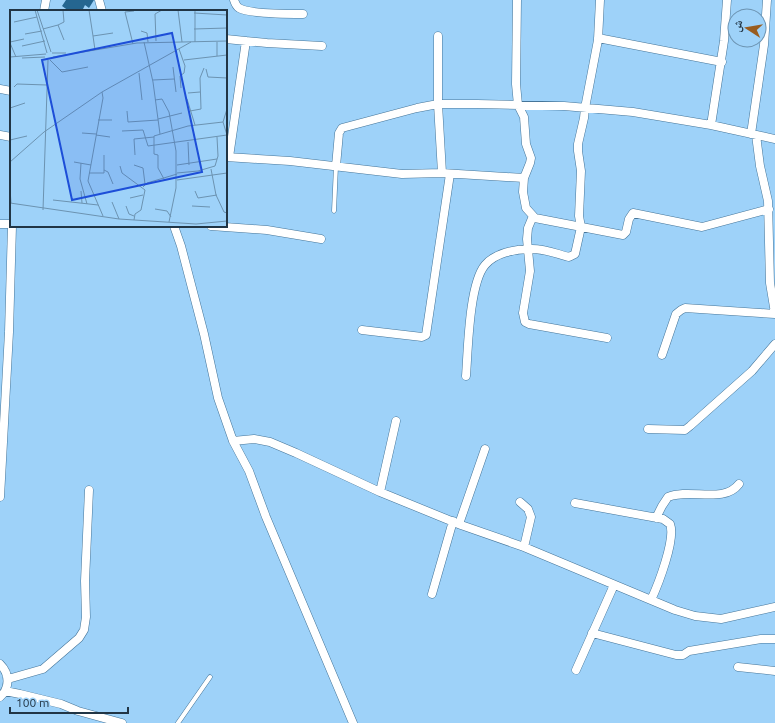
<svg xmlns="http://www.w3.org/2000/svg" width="775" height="723" font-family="Ubuntu,'Noto Naskh Arabic',sans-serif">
  <rect width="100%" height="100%" fill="#9ed2f9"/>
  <!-- building -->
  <path fill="#256690" d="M66,0H94L89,8L85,5L82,11H69L62,6Z"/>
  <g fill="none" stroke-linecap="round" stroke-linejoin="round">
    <!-- service casing -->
    <g stroke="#457599" stroke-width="5">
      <path id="service" d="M334,211L336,166
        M178,723L210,677"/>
    </g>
    <!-- minor casing -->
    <g stroke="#457599" stroke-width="9">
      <path id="minor" d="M99,0L102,11
        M234,0C235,3 236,6 239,8C249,14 290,14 303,14
        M517,0L516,84L518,105L524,117L526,144L531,158L530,163L524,178L523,192L526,208L535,218L623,235L626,232L629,219L633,213L702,227L769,209
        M44,11L46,0
        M438,36V104L442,173
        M598,38L722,62
        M226,39L267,43L322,46
        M0,89L11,91
        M711,125L724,41L727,0
        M751,134L764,45L767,0
        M0,135L11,137
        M756,135L760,166L768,201L770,283L775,313
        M226,157L290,161L402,174L442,173L524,178
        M229,157L246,41
        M336,166L339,133L342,128L417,108L438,104H477L564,106L633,112L711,125L775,139
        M533,216L528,228L527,239L530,271L523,313L525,322L529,324L607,338
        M0,224H11
        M174,226L181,246L204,334L218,398L233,441L249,471L266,517L353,723
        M211,226L267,230L321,239
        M362,330L422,337L426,335L450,174
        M662,355L676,314L681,310L685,308L775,314
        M466,376C468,350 469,284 485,265C495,253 515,249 530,249C543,248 557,254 569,257L575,254L581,227L579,216L581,171L578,151V144L584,118L585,108L598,40L600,0
        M648,429L685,430L690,426L752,371L775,344
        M233,441L254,439L270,442L296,453L380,492L461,525L524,547L675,610L695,616L721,619L775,607
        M380,492L396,421
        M0,497L9,332L12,226
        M520,502L528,509L531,517L524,547
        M575,503L663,519L670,524C676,539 658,585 651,600
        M656,518L662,506L668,497C690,488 724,504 739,484
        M459,524L485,449
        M432,594L453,521
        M592,633L676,655H683L689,651L761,639H775
        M0,664C10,674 10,688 0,697
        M738,667L775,671
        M576,670L614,585
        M8,679L43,669L79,638L84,630L86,617L85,581L89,490
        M5,691L20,694L61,704L78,711L122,723"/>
    </g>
    <!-- service -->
    <use href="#service" stroke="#fff" stroke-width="4"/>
    <!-- minor -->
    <use href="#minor" stroke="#fff" stroke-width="8"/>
  </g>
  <!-- overview -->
  <g transform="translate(10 10)">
    <rect width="217" height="217" fill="#9ed2f9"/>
    <path fill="none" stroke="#6c93b1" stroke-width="1" d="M25,0L37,43M27,0L41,42M79,0L83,26M168,0L172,32M185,0V32M184,3L217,5M4,12L27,7M48,15L54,12L53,0M33,19L48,15L54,30M184,19L217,18M131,21L137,23L138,32M15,24L32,21M146,31L145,4L152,0M0,32L14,29M134,32L143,72L150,124M207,32V46M0,33L6,47M123,34L115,2L124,1M12,36L35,31M169,39L175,56L174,63L170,66L171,78M85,40L83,26L103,23M42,43H56M0,47L36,44M43,47L127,33L217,31M12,48L35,47M40,50L52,62L78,57M174,50L217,45M163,57L166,82M196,59L198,67L217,68M129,63L132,90M143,70L164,69M4,77L7,74L37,75M92,82L93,88L78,171L93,206M178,83L190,82M177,89L185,115M145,90L152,89L159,102L166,141V178L159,212M0,98L15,93M117,101L118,112L148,110M180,101L191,99L190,68L194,58M148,109L172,103M88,110H102M213,112L217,125M112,121L133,120L138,136L217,125M72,123L86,124M86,125L100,127M0,130L17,126M178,132L179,155M125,145L124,129L144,127M0,152L34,122L92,82L181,32M64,152L81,155M71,153L70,169L77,194M124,155L133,158L135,174M167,155L207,149M110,156L112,163L135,180L131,200L125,204L124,210M201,159L206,185L214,202L217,203M94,160L98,162L103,174M79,163H94V145M167,163L188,161L205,156L208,146L207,127M154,169L148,158V145L144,144V126L178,116L213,112L217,99M167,170L217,163M133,177L137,173L167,164M0,179L1,193M71,181L72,193M185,181L188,188L207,185M120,188L133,185M43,190L88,195M102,192L109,209M0,193L109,209L186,214L217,211M116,196L119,204L124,206M182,196L200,197M145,199L157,201L161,207M33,200L38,50"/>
    <path fill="#1d4ed8" fill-opacity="0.15" stroke="#1d4ed8" stroke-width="2" d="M162,23L192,162L62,190L32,50Z"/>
    <rect width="217" height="217" fill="none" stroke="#213545" stroke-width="2"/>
  </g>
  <!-- north arrow -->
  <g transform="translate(747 28) rotate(282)"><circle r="19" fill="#9ed2f9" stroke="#6c93b1"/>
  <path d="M0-3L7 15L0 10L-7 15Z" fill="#995c1f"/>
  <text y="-6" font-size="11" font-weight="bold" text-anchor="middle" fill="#213545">ش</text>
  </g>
  <!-- scale -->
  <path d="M10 707v6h118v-6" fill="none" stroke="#213545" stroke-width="2"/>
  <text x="16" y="707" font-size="12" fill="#213545" stroke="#9ed2f9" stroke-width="3" paint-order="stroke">100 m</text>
</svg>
